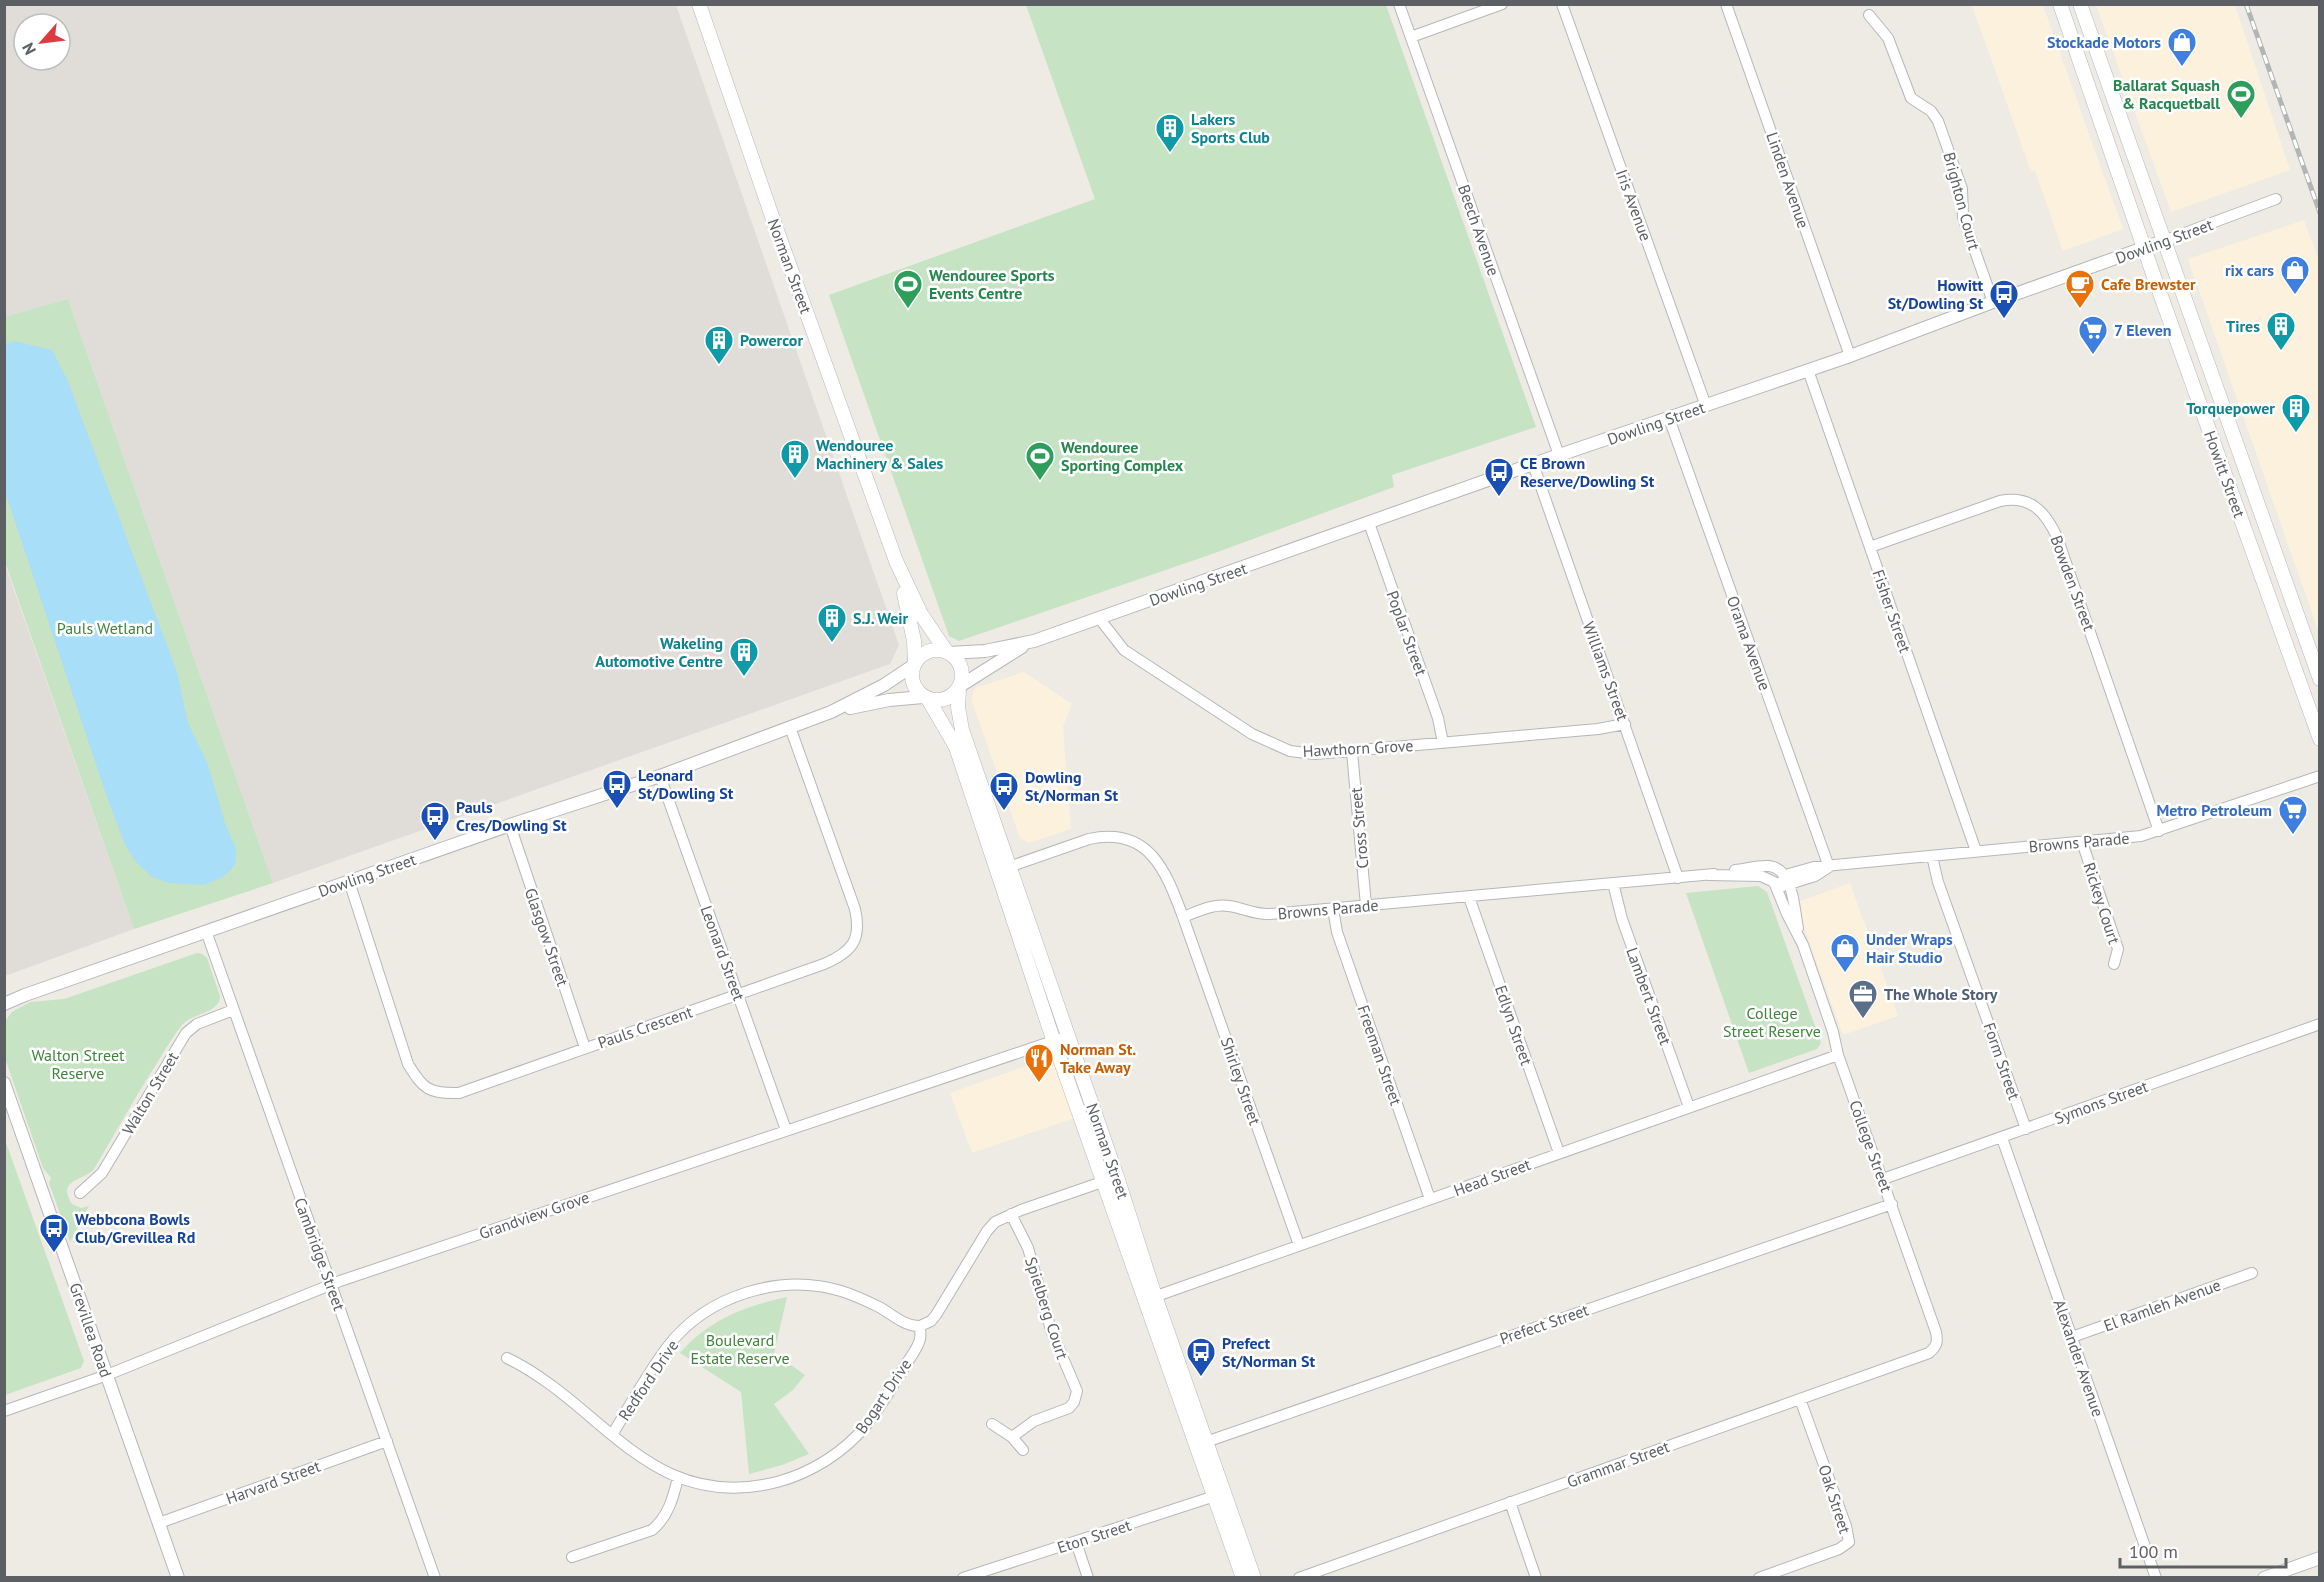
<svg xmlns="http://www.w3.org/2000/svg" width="2324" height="1582" font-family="'PT Sans',sans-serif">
  <rect width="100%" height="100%" fill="#eeebe4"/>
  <!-- commercial -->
  <path fill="#fbf1dc" d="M1972,5H2043L2123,229L2063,251L2035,171L2031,172Z
    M2096,5H2235L2290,170L2171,212Z
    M2304,220L2320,263L2319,633L2188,259Z
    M1024,672L1072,704L1063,727L1071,829L1029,843L1020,838L971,699L975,688Z
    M1850,883L1898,1016L1843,1035L1795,903Z
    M1051,1057L1075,1118L972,1153L950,1093Z"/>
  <!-- industrial -->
  <path fill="#e0ddd9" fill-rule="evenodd" d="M5,5H676L899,645L890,664L273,883L68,299L5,317ZM24,24H60V60H24Z
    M4,562L134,929L5,976H4Z"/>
  <!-- green -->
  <path fill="#c6e3c3" d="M1026,5H1386L1536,427L1392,475L1394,487L1212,554L959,641L949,636L829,295L1095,199Z
    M68,299L273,883L134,929L5,562L4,317Z
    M1758,886L1767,892L1821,1043L1817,1049L1749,1073L1686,893Z
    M197,953L202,954L207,958L220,996C220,1013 193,1013 183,1024C173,1036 165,1050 157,1063C135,1097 115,1134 94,1169C84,1181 56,1179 72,1204L81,1208L89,1206L70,1242L49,1183L51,1178L43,1168L5,1058V1021L12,1012L30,1002L64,999Z
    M4,1137L84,1361L81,1368L5,1395Z
    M787,1297L774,1353L805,1375L793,1390L774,1404L809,1454L782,1465L749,1474L741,1392L680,1353C708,1320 745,1306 787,1297Z"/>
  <!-- water -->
  <path fill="#a9def9" d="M14,341L52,350L67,379L177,672L188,723L207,762L225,823L236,849L235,865L223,877L204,885L169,883L152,877L135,861L124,842L108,800L5,492V345Z"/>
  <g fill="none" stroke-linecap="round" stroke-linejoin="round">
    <!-- minor casing -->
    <g stroke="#b5b7ba" stroke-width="12">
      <path id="minor" d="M1399,4L1559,455
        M1562,4L1706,406
        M1726,4L1850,356
        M1869,15L1888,38L1911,98L1931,111L1938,121L1962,189L1963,217L1993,302
        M1411,37L1502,4
        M2166,240L2276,199
        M1808,370L1976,851
        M1669,418L1829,867
        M1533,464L1678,878
        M1369,523L1438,718L1443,743
        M1870,547L2000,501C2030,495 2045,511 2057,537L2159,831
        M1099,618L1124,650L1252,734L1290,751L1315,754L1598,729L1625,724
        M1352,752L1366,905
        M660,776L786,1130
        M510,825L585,1048
        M2082,842L2118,949L2114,964
        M1932,856L1938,882L2026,1129
        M1003,869L1089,839C1149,826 1166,871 1183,917C1197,912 1213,903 1229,906C1244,908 1255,915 1270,914L1714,874
        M1735,870C1746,869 1758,865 1769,866C1794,869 1794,909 1798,928
        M349,881L408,1064C423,1089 429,1094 459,1093L824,964C852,952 862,940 855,909L790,727
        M1781,882L1789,874L1814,867L2141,836L2320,776
        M1613,883L1622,919L1689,1107
        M1783,886L1815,876L1829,867
        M1469,897L1559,1153
        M1333,909L1337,932L1430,1199
        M1183,917L1299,1245
        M206,931L435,1578
        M2002,1138L2156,1578
        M1883,1179L2320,1024
        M80,1193L102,1173L186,1033L197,1024L233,1010
        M1011,1214L1028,1248L1051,1330L1077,1391L1074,1402L1069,1408L1034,1421L1012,1437
        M1148,1299L1838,1055
        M2072,1337L2252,1273
        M507,1358C604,1405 650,1514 777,1482C811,1473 845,1452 867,1424C882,1405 894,1384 907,1363C911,1356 918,1348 920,1339C921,1335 920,1330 920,1326L931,1321L936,1315L987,1231L995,1222L1021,1210L1108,1180
        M4,1411L107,1375L340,1281L1059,1039
        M992,1424L1012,1437L1023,1450
        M612,1435C630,1405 647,1374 668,1346C708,1295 780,1273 841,1291C854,1295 867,1301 879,1307C892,1314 905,1327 920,1326
        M1200,1444L1892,1204
        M1510,1502L1536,1578
        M159,1523L387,1441
        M1076,1542L1088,1578
        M572,1557L652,1530C668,1517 673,1498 678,1478
        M963,1578L1221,1494
        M1299,1578L1929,1353C1937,1346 1938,1342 1936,1332L1838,1055L1833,1032L1803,945L1787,914L1774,882L1761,876L1709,875
        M1759,1578L1839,1549L1849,1542L1846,1526L1800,1399"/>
    </g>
    <!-- tertiary casing -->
    <g stroke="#b5b7ba" stroke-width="14">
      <path id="tertiary" d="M949,653L985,651L1034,641L1533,464L1850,356L1993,302L2166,240
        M960,686L1022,647
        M850,708L889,700L923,697
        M4,1004L25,995L510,825L660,776L831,712L884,685L914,665
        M4,1083L178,1578
        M2264,1578L2320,1558"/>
    </g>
    <!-- secondary casing -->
    <g stroke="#b6b9bd" stroke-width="15">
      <path id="secondary" d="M699,4L775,225L896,561L921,614L946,651
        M2060,4L2152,271L2320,739
        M2080,4L2320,679
        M904,593L914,641L915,661
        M912 675a25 25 0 1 1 50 0a25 25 0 1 1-50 0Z
        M959,689L958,707L962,730L1117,1177L1155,1296L1254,1578
        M928,699L956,747L1054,1042L1243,1578"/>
    </g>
    <!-- minor -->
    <use href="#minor" stroke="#fff" stroke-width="10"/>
    <!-- tertiary -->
    <use href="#tertiary" stroke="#fff" stroke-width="12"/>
    <!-- secondary -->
    <use href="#secondary" stroke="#fff" stroke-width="14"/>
    <!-- rail casing -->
    <g stroke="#b3b4b4" stroke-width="5">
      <path id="rail" d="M2246,4L2320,213"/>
    </g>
    <!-- rail -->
    <use href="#rail" stroke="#fff" stroke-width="3" stroke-dasharray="9" stroke-linecap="butt"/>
  </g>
  <!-- icons -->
  <defs>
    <g id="shop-pin" transform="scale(1.5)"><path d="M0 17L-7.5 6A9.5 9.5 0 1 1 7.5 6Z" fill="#3f7fe0" stroke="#fff"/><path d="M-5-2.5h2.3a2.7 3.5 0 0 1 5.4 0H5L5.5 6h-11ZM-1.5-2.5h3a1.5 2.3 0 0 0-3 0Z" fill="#fff"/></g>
    <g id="stadium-pin" transform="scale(1.5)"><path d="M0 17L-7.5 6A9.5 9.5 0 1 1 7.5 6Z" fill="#2e9e5b" stroke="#fff"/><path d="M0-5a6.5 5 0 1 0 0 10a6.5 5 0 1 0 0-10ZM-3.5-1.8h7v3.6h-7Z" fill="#fff"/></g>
    <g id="building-pin" transform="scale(1.5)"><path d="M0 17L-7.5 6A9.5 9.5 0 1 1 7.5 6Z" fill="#0f9aa8" stroke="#fff"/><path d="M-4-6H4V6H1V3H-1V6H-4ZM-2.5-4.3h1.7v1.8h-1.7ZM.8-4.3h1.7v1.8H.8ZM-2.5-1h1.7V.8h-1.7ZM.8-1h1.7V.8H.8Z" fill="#fff"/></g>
    <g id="cafe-pin" transform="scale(1.5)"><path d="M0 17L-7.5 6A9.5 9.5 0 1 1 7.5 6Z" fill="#e8710a" stroke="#fff"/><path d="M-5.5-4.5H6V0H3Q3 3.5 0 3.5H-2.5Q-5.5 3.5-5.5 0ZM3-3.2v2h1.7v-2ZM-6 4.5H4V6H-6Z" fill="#fff"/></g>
    <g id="bus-pin" transform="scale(1.5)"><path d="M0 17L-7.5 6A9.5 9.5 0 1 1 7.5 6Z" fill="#1a4fb4" stroke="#fff"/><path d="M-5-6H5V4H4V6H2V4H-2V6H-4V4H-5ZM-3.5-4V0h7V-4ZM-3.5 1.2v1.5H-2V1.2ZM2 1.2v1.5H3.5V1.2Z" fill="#fff"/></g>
    <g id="supermarket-pin" transform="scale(1.5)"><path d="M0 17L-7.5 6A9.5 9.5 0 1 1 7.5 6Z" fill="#3f7fe0" stroke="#fff"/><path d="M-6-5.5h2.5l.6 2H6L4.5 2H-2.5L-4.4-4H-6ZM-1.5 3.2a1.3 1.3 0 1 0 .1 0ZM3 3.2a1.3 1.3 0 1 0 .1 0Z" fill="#fff"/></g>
    <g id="office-pin" transform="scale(1.5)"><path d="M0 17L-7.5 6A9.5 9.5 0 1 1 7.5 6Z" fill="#5c6f8a" stroke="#fff"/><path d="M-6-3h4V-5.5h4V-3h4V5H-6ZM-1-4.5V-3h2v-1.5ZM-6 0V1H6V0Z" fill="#fff"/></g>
    <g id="restaurant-pin" transform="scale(1.5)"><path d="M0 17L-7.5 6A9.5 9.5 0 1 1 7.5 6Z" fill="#e8710a" stroke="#fff"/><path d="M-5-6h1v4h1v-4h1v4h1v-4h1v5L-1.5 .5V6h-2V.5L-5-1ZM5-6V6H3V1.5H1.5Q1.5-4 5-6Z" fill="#fff"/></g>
  </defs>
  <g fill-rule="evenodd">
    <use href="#shop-pin" x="2182" y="42"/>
    <use href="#stadium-pin" x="2241" y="94"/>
    <use href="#building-pin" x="1170" y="128"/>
    <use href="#shop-pin" x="2295" y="270"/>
    <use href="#stadium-pin" x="908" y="284"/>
    <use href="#cafe-pin" x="2080" y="284"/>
    <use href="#bus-pin" x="2004" y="294"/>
    <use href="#building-pin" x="2281" y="326"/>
    <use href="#supermarket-pin" x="2093" y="330"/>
    <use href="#building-pin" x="719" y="340"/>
    <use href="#building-pin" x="2296" y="408"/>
    <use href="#building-pin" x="795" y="454"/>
    <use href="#stadium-pin" x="1040" y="456"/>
    <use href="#bus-pin" x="1499" y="472"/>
    <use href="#building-pin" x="832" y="618"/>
    <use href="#building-pin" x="744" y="652"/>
    <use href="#bus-pin" x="617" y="784"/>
    <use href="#bus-pin" x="1004" y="786"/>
    <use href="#supermarket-pin" x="2293" y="810"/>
    <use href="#bus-pin" x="435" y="816"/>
    <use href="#shop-pin" x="1845" y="948"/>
    <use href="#office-pin" x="1863" y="994"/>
    <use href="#restaurant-pin" x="1039" y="1058"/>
    <use href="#bus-pin" x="54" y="1228"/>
    <use href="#bus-pin" x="1201" y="1352"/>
  </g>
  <g text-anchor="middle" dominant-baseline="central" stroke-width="5" stroke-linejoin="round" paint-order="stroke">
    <!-- shop labels -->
    <g font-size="16" font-weight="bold" fill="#366cbe" stroke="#fff" text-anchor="end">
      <text x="2161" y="42">Stockade Motors</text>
      <text x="2274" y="270">rix cars</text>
      <text x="2114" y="330" text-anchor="start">7 Eleven</text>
      <text x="2272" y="810">Metro Petroleum</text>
      <text x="1866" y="939" text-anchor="start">Under Wraps<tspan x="1866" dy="18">Hair Studio</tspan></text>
    </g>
    <!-- leisure labels -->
    <g font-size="16" font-weight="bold" fill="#27864d" stroke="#fff" text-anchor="start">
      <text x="2220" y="85" text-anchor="end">Ballarat Squash<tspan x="2220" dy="18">&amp; Racquetball</tspan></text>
      <text x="929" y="275">Wendouree Sports<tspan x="929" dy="18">Events Centre</tspan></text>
      <text x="1061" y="447">Wendouree<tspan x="1061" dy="18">Sporting Complex</tspan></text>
    </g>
    <!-- culture labels -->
    <g font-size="16" font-weight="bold" fill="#0d838f" stroke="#fff" text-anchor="start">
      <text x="1191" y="119">Lakers<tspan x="1191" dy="18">Sports Club</tspan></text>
      <text x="2260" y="326" text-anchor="end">Tires</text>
      <text x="740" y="340">Powercor</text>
      <text x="2275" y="408" text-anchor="end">Torquepower</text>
      <text x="816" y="445">Wendouree<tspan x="816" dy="18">Machinery &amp; Sales</tspan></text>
      <text x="853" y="618">S.J. Weir</text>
      <text x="723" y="643" text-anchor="end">Wakeling<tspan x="723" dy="18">Automotive Centre</tspan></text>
    </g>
    <!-- street labels -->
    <g font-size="16" fill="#5c6064" stroke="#fff">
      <text transform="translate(1788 180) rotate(71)">Linden Avenue</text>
      <text transform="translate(1962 201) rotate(75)">Brighton Court</text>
      <text transform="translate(1634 205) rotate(70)">Iris Avenue</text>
      <text transform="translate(1479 230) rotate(71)">Beech Avenue</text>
      <text transform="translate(2164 241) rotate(-20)">Dowling Street</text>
      <text transform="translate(790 266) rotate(70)">Norman Street</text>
      <text transform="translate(1656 423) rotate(-19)">Dowling Street</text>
      <text transform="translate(2225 474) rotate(70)">Howitt Street</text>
      <text transform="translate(2073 583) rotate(70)">Bowden Street</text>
      <text transform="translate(1198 584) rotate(-19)">Dowling Street</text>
      <text transform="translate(1892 611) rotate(71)">Fisher Street</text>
      <text transform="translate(1407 633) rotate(70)">Poplar Street</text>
      <text transform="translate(1749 643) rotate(70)">Orama Avenue</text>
      <text transform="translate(1606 671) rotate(70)">Williams Street</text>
      <text transform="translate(1358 748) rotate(-3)">Hawthorn Grove</text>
      <text transform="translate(1359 828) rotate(-95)">Cross Street</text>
      <text transform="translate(2079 842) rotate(-5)">Browns Parade</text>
      <text transform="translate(367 875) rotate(-19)">Dowling Street</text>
      <text transform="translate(2102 903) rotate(72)">Rickey Court</text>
      <text transform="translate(1328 909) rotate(-5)">Browns Parade</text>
      <text transform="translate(547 937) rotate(71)">Glasgow Street</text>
      <text transform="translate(723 953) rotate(70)">Leonard Street</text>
      <text transform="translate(1649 996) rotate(70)">Lambert Street</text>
      <text transform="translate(1514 1025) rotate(71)">Edlyn Street</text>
      <text transform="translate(645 1027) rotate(-19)">Pauls Crescent</text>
      <text transform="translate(1380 1055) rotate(71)">Freeman Street</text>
      <text transform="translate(2002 1061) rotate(71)">Form Street</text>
      <text transform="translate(1241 1081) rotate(71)">Shirley Street</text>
      <text transform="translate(150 1093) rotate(-59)">Walton Street</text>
      <text transform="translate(2101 1102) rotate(-20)">Symons Street</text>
      <text transform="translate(1871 1146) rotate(70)">College Street</text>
      <text transform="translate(1108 1151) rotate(71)">Norman Street</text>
      <text transform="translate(1492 1177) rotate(-20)">Head Street</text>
      <text transform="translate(534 1215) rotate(-19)">Grandview Grove</text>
      <text transform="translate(320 1254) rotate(70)">Cambridge Street</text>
      <text transform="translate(2162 1305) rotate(-20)">El Ramleh Avenue</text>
      <text transform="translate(1047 1308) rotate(72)">Spielberg Court</text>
      <text transform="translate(1544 1324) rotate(-19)">Prefect Street</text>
      <text transform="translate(91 1330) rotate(71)">Grevillea Road</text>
      <text transform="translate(2079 1358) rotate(71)">Alexander Avenue</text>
      <text transform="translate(648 1380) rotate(-56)">Redford Drive</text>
      <text transform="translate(883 1396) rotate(-56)">Bogart Drive</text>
      <text transform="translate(1618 1464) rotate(-20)">Grammar Street</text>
      <text transform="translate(273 1482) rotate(-20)">Harvard Street</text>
      <text transform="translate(1835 1499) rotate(72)">Oak Street</text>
      <text transform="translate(1094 1536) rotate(-18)">Eton Street</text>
    </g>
    <!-- food labels -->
    <g font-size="16" font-weight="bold" fill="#c56008" stroke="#fff" text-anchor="start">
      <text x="2101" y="284">Cafe Brewster</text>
      <text x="1060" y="1049">Norman St.<tspan x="1060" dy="18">Take Away</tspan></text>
    </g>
    <!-- transit labels -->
    <g font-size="16" font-weight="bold" fill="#164399" stroke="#fff" text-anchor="start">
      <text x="1983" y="285" text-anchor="end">Howitt<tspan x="1983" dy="18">St/Dowling St</tspan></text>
      <text x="1520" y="463">CE Brown<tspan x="1520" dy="18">Reserve/Dowling St</tspan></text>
      <text x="638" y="775">Leonard<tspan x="638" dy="18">St/Dowling St</tspan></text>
      <text x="1025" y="777">Dowling<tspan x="1025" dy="18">St/Norman St</tspan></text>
      <text x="456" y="807">Pauls<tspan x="456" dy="18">Cres/Dowling St</tspan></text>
      <text x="75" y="1219">Webbcona Bowls<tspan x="75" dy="18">Club/Grevillea Rd</tspan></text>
      <text x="1222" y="1343">Prefect<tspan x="1222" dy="18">St/Norman St</tspan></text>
    </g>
    <!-- park labels -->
    <g font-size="16" fill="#40833c" stroke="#fff">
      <text x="105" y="628">Pauls Wetland</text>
      <text x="1772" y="1013">College<tspan x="1772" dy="18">Street Reserve</tspan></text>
      <text x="78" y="1055">Walton Street<tspan x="78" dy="18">Reserve</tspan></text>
      <text x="740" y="1340">Boulevard<tspan x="740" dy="18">Estate Reserve</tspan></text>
    </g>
    <!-- service labels -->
    <g font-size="16" font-weight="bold" fill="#4e5e75" stroke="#fff" text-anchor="start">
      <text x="1884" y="994">The Whole Story</text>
    </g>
  </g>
  <!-- border -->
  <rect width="2324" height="1582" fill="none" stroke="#5c6064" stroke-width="12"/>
  <!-- north arrow -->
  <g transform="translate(42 42) rotate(242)"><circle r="28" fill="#ffffff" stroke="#bebfc1" stroke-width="1.5"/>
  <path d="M0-4.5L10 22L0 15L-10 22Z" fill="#dd3b3f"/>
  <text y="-9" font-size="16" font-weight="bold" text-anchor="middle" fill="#5c6064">N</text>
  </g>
  <!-- scale -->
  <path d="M2120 1558v9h166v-9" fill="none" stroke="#5c6064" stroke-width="3"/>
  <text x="2129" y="1558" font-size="18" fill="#5c6064" stroke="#ffffff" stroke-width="4.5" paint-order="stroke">100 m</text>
</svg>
